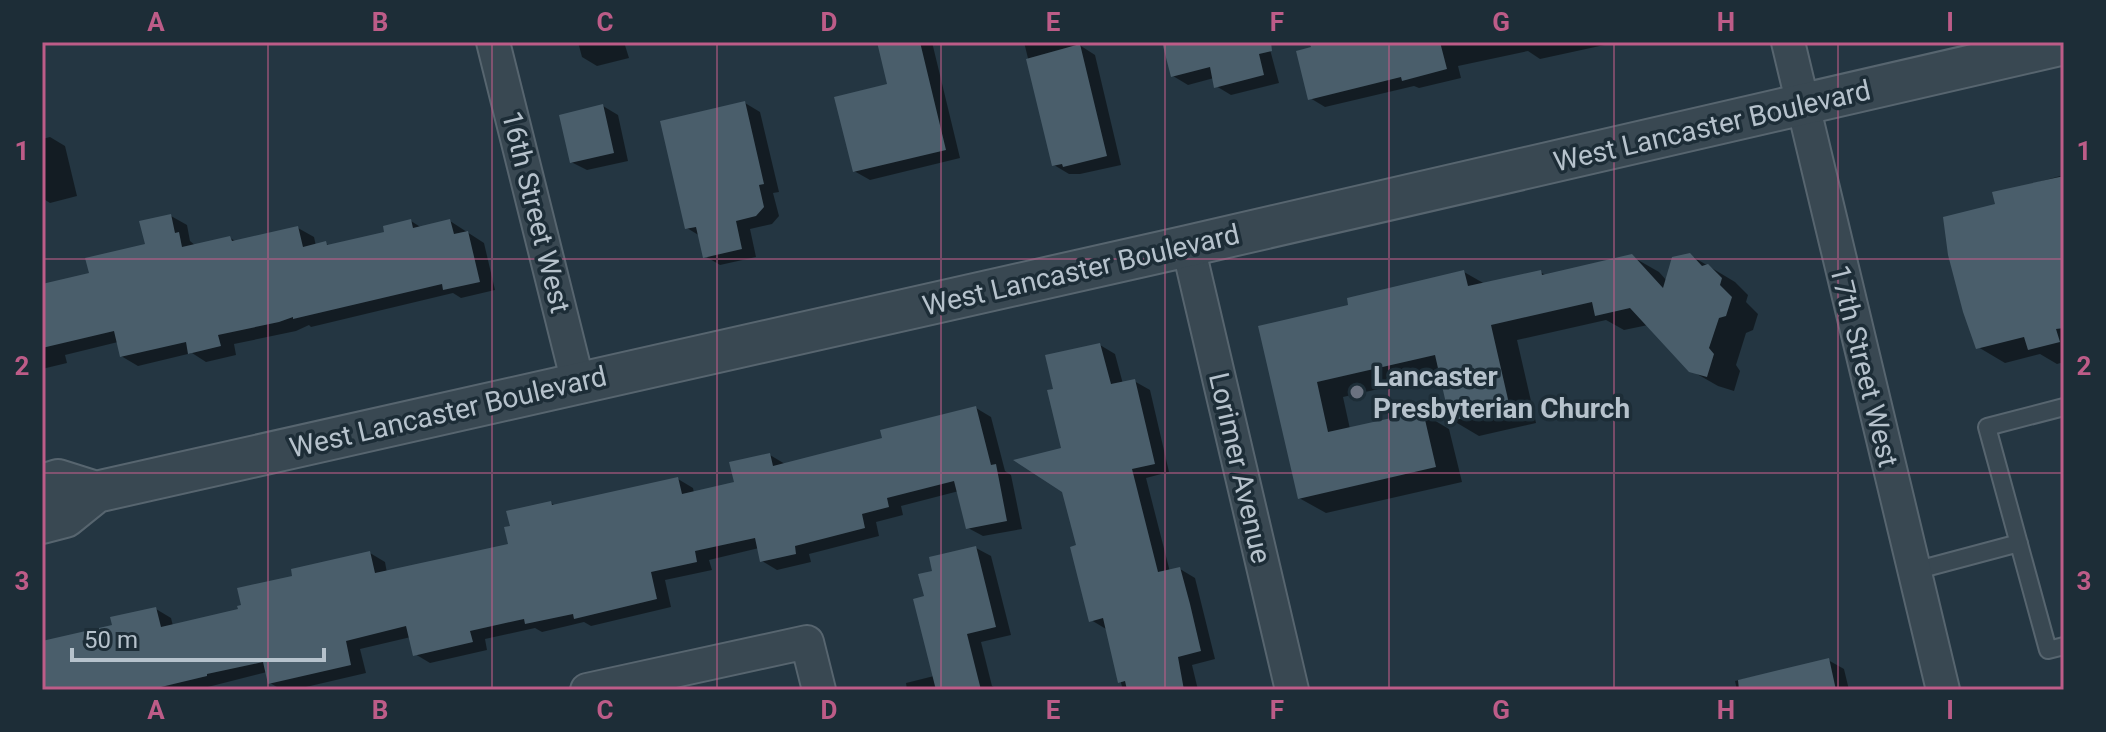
<svg xmlns="http://www.w3.org/2000/svg" width="2106" height="732" font-family="Roboto,sans-serif">
  <rect width="100%" height="100%" fill="#243642"/>
  <!-- shadow -->
  <path fill="#0007" d="M578,42H624L629,58L597,66L582,57Z
    M879,42H932L960,158L870,180L854,171L889,85Z
    M1024,42H1080L1081,46L1095,55L1121,165L1080,174H1069L1054,165Z
    M1164,42H1268L1279,83L1231,95L1216,86L1214,78L1188,85L1173,76Z
    M1311,42H1609V44L1540,59L1528,51L1458,66L1461,78L1419,88L1414,86L1325,107L1310,98Z
    M745,103L760,112L779,192L773,193L779,216L772,224L750,229L756,257L720,265L705,256L700,236L687,228Z
    M603,106L618,115L628,161L587,170L571,162Z
    M50,137L65,146L77,196L50,203L42,198V139Z
    M2064,175V362L2057,364L2040,354L2005,363L1978,347L1997,205L1994,194Z
    M171,216L187,225L190,241L196,246L230,238L237,242L298,228L314,237L316,246L326,244L331,246L387,234L411,221L422,228L450,221L484,243L495,290L461,298L453,293L311,327L309,325L296,331L234,344L236,355L206,362L192,353L138,366L121,356L118,342L65,355L67,363L42,369V287L91,275L147,246Z
    M1690,255L1735,282L1748,295L1746,302L1758,314L1753,330L1746,333L1736,365L1740,371L1734,391L1718,386L1690,370L1648,325L1624,330L1606,320L1517,340L1536,423L1479,436L1452,420L1441,375L1343,397L1350,429L1422,413L1449,429L1462,482L1326,513L1299,498L1260,328L1351,307L1464,272L1485,284L1540,272L1547,276L1631,256L1659,272L1667,281Z
    M1100,345L1115,354L1123,384L1134,381L1150,390L1169,472L1146,478L1170,572L1180,569L1195,578L1215,659L1192,665L1198,690H1123L1106,629L1091,620L1055,390Z
    M976,408L991,417L1005,471L1011,475L1022,529L983,536L968,528L959,491L901,506L903,515L876,522L879,536L809,554L811,562L777,570L762,561L759,548L709,560L712,570L665,580L671,607L591,626L584,622L542,632L535,628L485,639L487,650L430,663L415,654L411,637L360,649L366,673L293,690H282L270,683L267,672L196,690H42V643L114,627L156,609L171,618L173,626L240,610L295,578L370,553L385,562L387,573L510,546L551,503L556,506L678,479L693,488L694,493L736,483L770,455L785,464L884,440Z
    M976,548L991,556L1011,635L981,642L992,686L999,690H907L906,683L934,676L926,598L935,572Z
    M1828,660L1844,669L1849,690H1737L1735,681Z"/>
  <!-- building -->
  <path fill="#4a5e6b" d="M877,42H920L946,150L853,172L834,97L887,84Z
    M1162,42H1271L1272,51L1259,54L1264,75L1214,88L1210,67L1171,77Z
    M1309,42H1440L1447,69L1402,81L1401,77L1308,100L1296,51L1311,47Z
    M1080,44L1107,156L1063,167L1062,164L1052,166L1026,59Z
    M745,101L764,184L759,185L764,207L756,216L736,221L742,249L703,258L696,227L685,229L660,121Z
    M603,104L614,153L570,163L559,115Z
    M2064,176V328L2056,329L2060,342L2028,350L2024,337L1976,349L1963,312L1948,255L1943,217L1995,204L1992,192Z
    M171,214L175,233L179,232L182,247L230,236L232,241L298,226L303,247L326,241L327,245L384,232L383,226L411,219L413,228L450,219L454,234L468,231L480,282L443,290L442,284L293,319V317L279,322L218,335L221,346L188,354L186,342L120,357L114,331L42,348V284L89,273L85,258L145,244L139,221Z
    M1690,253L1702,266L1708,264L1722,278L1720,285L1732,297L1726,316L1719,318L1709,348L1714,354L1707,377L1689,372L1630,308L1595,316L1592,302L1491,325L1510,408L1450,421L1435,355L1317,382L1328,432L1423,411L1436,467L1298,499L1258,326L1348,305L1347,298L1464,270L1468,286L1541,270L1542,275L1632,254L1663,288L1672,257Z
    M1100,343L1111,384L1135,379L1155,464L1132,469L1158,572L1180,567L1190,604L1201,651L1178,657L1184,690H1127L1125,681L1118,683L1103,618L1089,622L1070,547L1076,545L1062,492L1013,460L1061,448L1047,390L1053,389L1045,355Z
    M976,406L991,465L996,464L1007,521L966,529L954,481L887,498L889,507L862,514L865,528L795,546L796,554L760,562L755,538L695,551L697,562L651,572L657,599L574,619L573,614L525,624L524,619L470,631L473,642L413,656L406,626L346,641L351,665L268,684L263,662L207,674V676L161,687L162,690H42V641L112,625L110,617L156,607L161,627L238,609L237,606L241,605L237,588L292,576L291,569L370,551L375,573L508,544L504,527L510,526L506,511L551,501L552,505L678,477L682,494L734,482L729,462L770,453L773,466L882,438L880,430Z
    M976,546L996,627L967,634L981,690H936L913,599L924,596L918,574L932,571L929,557Z
    M1829,658L1836,690H1739L1738,680Z"/>
  <g fill="none" stroke-linecap="round" stroke-linejoin="round">
    <!-- service casing -->
    <g stroke="#57656f" stroke-width="20">
      <path id="service" d="M2064,407L1987,427L2048,650L2064,646
        M1914,571L2019,543"/>
    </g>
    <!-- minor casing -->
    <g stroke="#57656f" stroke-width="36">
      <path id="minor" d="M493,42L578,383
        M1788,42L1943,690
        M1188,246L1292,690
        M587,690L807,642L819,690"/>
    </g>
    <!-- tertiary casing -->
    <g stroke="#57656f" stroke-width="44">
      <path id="tertiary" d="M42,485L58,480L96,492
        M42,523L65,517L96,492L1188,246L2064,44"/>
    </g>
    <!-- service -->
    <use href="#service" stroke="#394852" stroke-width="16"/>
    <!-- minor -->
    <use href="#minor" stroke="#394852" stroke-width="32"/>
    <!-- tertiary -->
    <use href="#tertiary" stroke="#394852" stroke-width="40"/>
  </g>
  <!-- grid -->
  <path fill="none" stroke="#bd5c88" stroke-width="2" stroke-opacity="0.55" d="M268,42V690M492,42V690M717,42V690M941,42V690M1165,42V690M1389,42V690M1614,42V690M1838,42V690M42,259H2064M42,473H2064"/>
  <!-- markers -->
  <circle fill="#6b7280" stroke="#1d2d37" stroke-width="3" cx="1357" cy="392" r="8"/>
  <g text-anchor="middle" dominant-baseline="central" stroke-width="7" stroke-linejoin="round" paint-order="stroke">
    <!-- street labels -->
    <g font-size="28" fill="#b6c2cc" stroke="#1d2d37">
      <text transform="translate(1712 126) rotate(-13)">West Lancaster Boulevard</text>
      <text transform="translate(536 212) rotate(76)">16th Street West</text>
      <text transform="translate(1081 270) rotate(-13)">West Lancaster Boulevard</text>
      <text transform="translate(1864 366) rotate(76)">17th Street West</text>
      <text transform="translate(448 412) rotate(-13)">West Lancaster Boulevard</text>
      <text transform="translate(1240 468) rotate(77)">Lorimer Avenue</text>
    </g>
    <!-- poi labels -->
    <g font-size="28" font-weight="bold" fill="#b6c2cc" stroke="#1d2d37" text-anchor="start">
      <text x="1373" y="376">Lancaster<tspan x="1373" dy="32">Presbyterian Church</tspan></text>
    </g>
  </g>
  <!-- border -->
  <rect width="2106" height="732" fill="none" stroke="#1d2d37" stroke-width="88"/>
  <!-- scale -->
  <path d="M72 648v12h252v-12" fill="none" stroke="#b6c2cc" stroke-width="4"/>
  <text x="84" y="648" font-size="24" fill="#b6c2cc" stroke="#1d2d37" stroke-width="6" paint-order="stroke">50 m</text>
  <rect x="44" y="44" width="2018" height="644" fill="none" stroke="#bd5c88" stroke-width="3"/>
  <g font-size="26" text-anchor="middle" font-weight="bold" fill="#bd5c88">
    <text x="156" y="31">A</text>
    <text x="380" y="31">B</text>
    <text x="605" y="31">C</text>
    <text x="829" y="31">D</text>
    <text x="1053" y="31">E</text>
    <text x="1277" y="31">F</text>
    <text x="1501" y="31">G</text>
    <text x="1726" y="31">H</text>
    <text x="1950" y="31">I</text>
    <text x="22" y="160">1</text>
    <text x="2084" y="160">1</text>
    <text x="22" y="375">2</text>
    <text x="2084" y="375">2</text>
    <text x="22" y="590">3</text>
    <text x="2084" y="590">3</text>
    <text x="156" y="719">A</text>
    <text x="380" y="719">B</text>
    <text x="605" y="719">C</text>
    <text x="829" y="719">D</text>
    <text x="1053" y="719">E</text>
    <text x="1277" y="719">F</text>
    <text x="1501" y="719">G</text>
    <text x="1726" y="719">H</text>
    <text x="1950" y="719">I</text>
  </g>
</svg>
